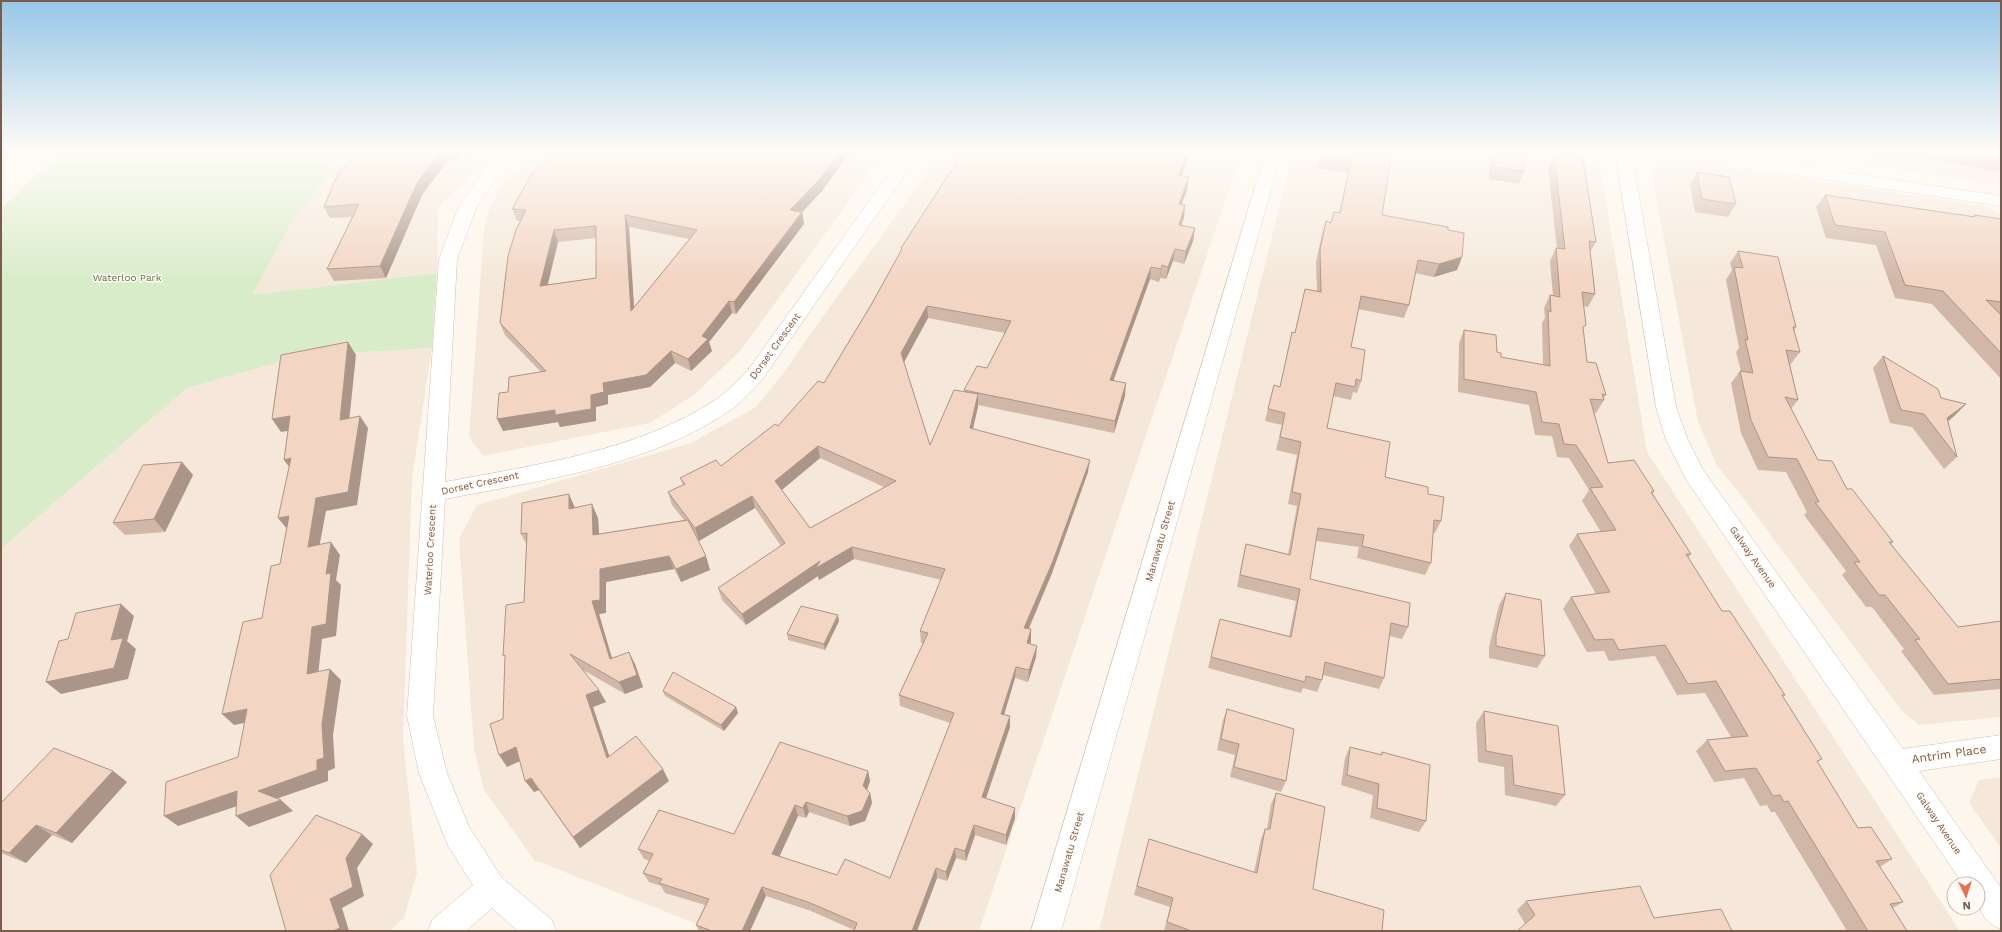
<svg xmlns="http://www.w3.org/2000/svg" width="2002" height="932" font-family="'Work Sans',sans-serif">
  <rect width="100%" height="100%" fill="#fdf6ec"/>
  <!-- residential -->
  <path fill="#f5e8da" d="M346,151H496L444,201L438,210L437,273L252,295L293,220Z
    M534,151H885L741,350L694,395L650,423L483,456L469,437L484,230L490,206L505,180Z
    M943,151H1242L979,931H715L534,860L484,790L474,748L459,539L477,505L691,443L756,407L786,370L808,337Z
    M1397,151H1584L1599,159L1647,452L1960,931H1099L1288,172L1391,190Z
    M1840,151H2001V186L1868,165L1857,162L1841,154Z
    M1662,158L1985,206L2001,215V717L1919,725L1901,710L1741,495L1717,466L1698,422L1651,169Z
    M432,348L412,478L403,739L417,873L404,918L390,931H1V549L187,388L302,356Z
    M2001,777V848L1969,803L1979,780Z"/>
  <!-- commercial -->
  <path fill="#fde8e0" d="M1294,151H1397L1392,190L1288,172Z"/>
  <!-- green -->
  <path fill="#d8ecc9" d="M62,151H346L293,220L252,295L437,273L432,348L302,356L187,388L1,549V209Z"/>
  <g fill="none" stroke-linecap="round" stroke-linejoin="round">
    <!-- street casing -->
    <g stroke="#d1beb0" stroke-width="1">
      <path id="street" d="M503,151H521L499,174L477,206L457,259L445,482C538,464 636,452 717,399C728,391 738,380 748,370L905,151H921L762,380C752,390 743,401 732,409C648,467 542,480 445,499L433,716L447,773L469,827L502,878L552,920L556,931H518L492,908L466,931H428L432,920L473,885L448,846L444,836L419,773L407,716L439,259L459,206L487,166Z
        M1615,151H1631L1676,407L1688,440L1703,470L1903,749L2001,735V759L1919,771L2001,888V929C1979,920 1978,905 1978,884H1963L1687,481L1666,440L1656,407Z
        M1657,151H1699L1817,169L1812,151H1828L1835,171L2001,196V206L1665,156L1659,155Z"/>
    </g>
    <!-- secondary casing -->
    <g stroke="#d6c0b0" stroke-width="1">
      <path id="secondary" d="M1266,151H1282L1061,931H1031Z"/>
    </g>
    <!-- street -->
    <use href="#street" fill="#fff" fill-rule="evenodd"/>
    <!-- secondary -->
    <use href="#secondary" fill="#fff" fill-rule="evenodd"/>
  </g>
  <!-- wall -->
  <path fill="#d1b7a8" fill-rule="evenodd" d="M361,151H472L467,155L463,154L454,162L448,160L422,195L386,278L334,281L327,269L352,217L330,218L324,207Z
    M1321,151H1392L1382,215L1448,230L1462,257L1457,270L1434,277L1415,273L1409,305L1404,318L1358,309L1351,347L1361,381L1357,393L1353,392L1351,400L1333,396L1327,428L1385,477L1428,494L1441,521L1435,533H1433L1431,563L1425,575L1357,558L1359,547L1316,541L1310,579L1408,627L1402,639L1389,636L1384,678L1379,689L1323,675L1322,680L1317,692L1303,688L1301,693L1208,668L1220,619L1289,636L1296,601L1237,587L1243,556L1246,544L1288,554L1297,506L1288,504L1297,455L1276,450L1282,425L1265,421L1274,385L1280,387L1289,345L1292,332L1295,333L1305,289L1317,291L1316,262L1322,234L1326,221L1331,222L1334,212L1339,213L1348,173L1317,168Z
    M1490,151H1524V171L1519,184L1489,179V154Z
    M1864,151H2001V172L1915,157L1914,158Z
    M1554,155L1596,242L1590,252L1595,294L1588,307L1584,306L1583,330L1587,362L1606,395L1603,399L1604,400L1596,413H1594L1608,463L1654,491L1653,494L1691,554L1688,558L1722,611L1785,695L1783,697L1822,759L1817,762L1858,828L1892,859L1880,867L1903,902L1893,908L1907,931H1847L1775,812H1771L1767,805L1760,806L1744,778L1714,782L1696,751L1707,740L1731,737L1705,693L1677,695L1655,656L1609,661L1604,651L1587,652L1563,609L1571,597L1596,594L1569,546L1577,534L1601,532L1582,501L1589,490L1569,458L1557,457L1552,436L1535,435L1529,405L1458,392L1459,343L1464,330L1497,352L1501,357L1543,365L1542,323L1545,318L1544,308L1550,295L1553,296L1550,261L1556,248H1557L1548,168Z
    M1697,172L1736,204L1728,217L1695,212L1690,185Z
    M1182,176L1189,177L1187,190L1182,204L1184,218L1181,225L1195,228L1193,241L1184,264L1173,261L1166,279L1160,278L1159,282L1150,279L1113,381L1125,396L1114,433L978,405L973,429L1088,472L1052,573L1029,629H1031V641L1030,644L1036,657L1028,682L1015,678L1004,715L1010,716V727L986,798L1015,818L1006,845L975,835L966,861L956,858L947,881L937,878L917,931H854V930L811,911L766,896L750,931H699L696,925L705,905L665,893L661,886L649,882L643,873L650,861L644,859L638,849L734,834L868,771L870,781L867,790L870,793L872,803L865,821L850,826L809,812L806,818L798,816L779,856L837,875L890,878L950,723L900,706L899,695L923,643H921L920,631L941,580L854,559L819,580L818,576L746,625L722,600L718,588L781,546L755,508L699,541L697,538L710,570L681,582L674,569L606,582V613L599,614L612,658L635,664L643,687L625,694L583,670L606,702L593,707L609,756L669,781L580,848L539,790L534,792L520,761L507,767L503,719L524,602L527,545L521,534L575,508L598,518L599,534L684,520L672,505L668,492L683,485L680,478L721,466L778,426L824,383L871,305L901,251V248ZM928,318L1005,333L987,368L964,390V392L930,445L904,362ZM820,458L884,487L810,528L782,490Z
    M822,191L802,212L804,224L736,314L732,313L709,342L712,351L691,371L675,363L650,387L608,395V404L596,407V421L560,427L558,422L503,431L508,392L541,372L505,335L500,323L520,221H517L512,209ZM629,227L689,239L634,308ZM596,238V278L548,285L558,242Z
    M1825,195L1972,216L1974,215L2001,219V379L1932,304L1895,298L1876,245L1826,238L1816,207Z
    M1738,251L1796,327L1794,331L1800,352L1790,365L1798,400L1791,409L1818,460L1847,489L1893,542L1891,544L1958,627L2001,621V689L1934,695L1901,651L1904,649L1872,607H1866L1842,575L1846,571L1804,515L1807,512L1786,472L1758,470L1741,433L1731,383L1740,371H1741L1736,352L1739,348L1726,280L1732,270L1730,263Z
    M1883,356L1941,398L1966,404L1948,422L1957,457L1944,469L1912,427L1890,423L1873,368Z
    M182,462L193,475L165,532L125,535L113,523Z
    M1506,593L1545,656L1537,668L1489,658V647L1499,605Z
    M839,621L825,650L788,640L787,634Z
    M663,691L736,707L738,713L724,731L665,696Z
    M1227,709L1286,781L1281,792L1230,777L1235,755L1217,750L1223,720Z
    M1484,711L1565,795L1556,806L1505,795L1504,767L1478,762L1476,723Z
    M1350,747L1381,755L1382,752L1426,821L1419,832L1370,818L1373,795L1341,785L1345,758Z
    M113,771L127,782L72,843L52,835L26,863L1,853V803Z
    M1276,793L1313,889L1383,931H1164L1170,907L1134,895L1149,839L1254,872L1261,839L1265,829H1267L1271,804Z
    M1526,901L1654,918L1525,924L1517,910Z"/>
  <!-- shaded-wall -->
  <path fill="#aa9588" d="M441,151H444L448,160L422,195L386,278L380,266L417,183Z
    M450,151H461L463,154L454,162Z
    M465,151H472L467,155Z
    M841,151H851L822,191L793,222L790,210Z
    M1188,151H1191L1177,188L1179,175Z
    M1189,177L1187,190L1177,216L1179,204Z
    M1185,205L1184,218L1177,237L1179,225Z
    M802,212L804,224L736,314L734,302Z
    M625,215L629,227L635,323L631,311Z
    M1195,228L1193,241L1184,264L1186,251Z
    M554,230L558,242L544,298L540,286Z
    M1175,249L1173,261L1166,279L1168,267Z
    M1462,257L1457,270L1434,277L1439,264Z
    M1162,265L1160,278L1159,282L1161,269Z
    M1151,267L1150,279L1109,393L1110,380Z
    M729,301L732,313L709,342L712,351L691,371L688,359L702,336Z
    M927,306L928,318L902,366L901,353Z
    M348,342L356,355L348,432L340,420Z
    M671,351L675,363L650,387L608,395V404L596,407V421L560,427L558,422L503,431L497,419L591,395L603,383Z
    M1126,383L1125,396L1114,433L1115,421Z
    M978,394V407L970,441V428Z
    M1966,404L1954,416L1935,431L1947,418Z
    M290,416L299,429L281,432L272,419Z
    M360,416L368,428L357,505L326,511L317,559L308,547L316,498Z
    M818,446L820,458L778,493L775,481Z
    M291,458L293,472L284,460Z
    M1090,460L1088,472L1052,573L1024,639V628Z
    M182,462L193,475L165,532L154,519Z
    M569,494L575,508L569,509Z
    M752,496L755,508L699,541L695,528Z
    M592,504L598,518L600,549L593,535Z
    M289,516L288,530L278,518Z
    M331,542L340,555L336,580L341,585L336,636L322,639L317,685L307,674L312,627L326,574Z
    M852,547L854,559L819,580L818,576L746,625L742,614L820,561Z
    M669,556L674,569L606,582V613L599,614L616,672L610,659L592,601L600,569Z
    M706,556L710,570L681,582L676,569Z
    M121,604L134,616L127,641L136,649L128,679L61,694L46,682L111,640Z
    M838,615L839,621L825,650L824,644Z
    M1031,629V641L1027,655V643Z
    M1037,646L1036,657L1028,682L1029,670Z
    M629,652L635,664L643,687L625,694L619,682Z
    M1016,667L1015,678L1001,725V714Z
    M330,669L341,680L333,735L335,768L328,771V781L270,801L258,791L317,760L322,724Z
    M599,690L606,702L593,707L614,770L607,758L586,695Z
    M736,707L738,713L724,731L721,725Z
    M247,709L259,720L234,725L222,714Z
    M1010,716V727L983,807L982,797Z
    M516,747L524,759L507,767L499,755Z
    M663,769L669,781L580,848L573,837Z
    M113,771L127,782L72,843L56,833Z
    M868,771L870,781L865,796L863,786Z
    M531,778L539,790L534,792L525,781Z
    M237,791L249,802L178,826L164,816Z
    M870,793L872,803L865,821L850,826L847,816Z
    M281,800L293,811L249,827L236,816Z
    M806,802L809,812L806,818L803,808Z
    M795,805L798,816L776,864L772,854Z
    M1015,808V818L1006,845V835Z
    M36,825L52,835L26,863L9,853Z
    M974,825L975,835L966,861L965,851Z
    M362,834L373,844L357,868L364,896L342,908L349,931H333L330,899L346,858Z
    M955,848L956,858L947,881L946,872Z
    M936,868L937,878L917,931H912Z
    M762,887L766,896L750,931H742Z"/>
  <!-- building -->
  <path fill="#f3d5c3" stroke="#aa9588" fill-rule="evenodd" d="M361,151H441L417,183L380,266L327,269L359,204L324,207L339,171Z
    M555,151H841L820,179L790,210L802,212L734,302L729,301L702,336L708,339L688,359L671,351L646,375L603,383L604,392L591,395V409L555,415V410L497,419L499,393L508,392L509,377L546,371L500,323L508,256L516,230L526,210L512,209L532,173ZM625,215L697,230L631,311ZM596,226V278L540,286L554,230Z
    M964,151H1188L1179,175L1189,177L1179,204L1185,205L1179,225L1195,228L1186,251L1175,249L1168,267L1162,265L1161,269L1151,267L1110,380L1126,383L1115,421L964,390L977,366L987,368L1011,321L927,306L901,353L930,445L954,390L978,394L970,428L1090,460L1053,561L1024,628L1031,629L1027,643L1037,646L1029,670L1016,667L1001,714L1010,716L982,797L1015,808L1006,835L974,825L965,851L955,848L946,872L936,868L912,931H854L857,923L808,902L762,887L742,931H712L696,925L709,899L659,883L662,879L643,873L653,854L638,849L659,810L734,834L780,742L868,771L863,786L870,793L862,811L847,816L806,802L803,808L795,805L772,854L837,875L845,859L890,878L954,713L899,695L928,633L920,631L945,569L852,547L816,568L820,561L742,614L718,588L785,543L752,496L695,528L668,492L685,484L680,478L716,460L721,466L775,424L778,426L818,381L824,383L871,305L902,249L901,248ZM818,446L896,481L810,528L775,481Z
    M1321,151H1392L1382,215L1448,227V230L1464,233L1462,257L1439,264L1418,260L1409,305L1361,296L1351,347L1365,350L1361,381L1356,379L1355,387L1336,383L1327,428L1390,442L1385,477L1428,487V494L1444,497L1441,521L1434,520L1431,563L1362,546L1364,535L1318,528L1310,579L1410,603L1408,627L1391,623L1384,678L1325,662L1322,680L1306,676L1305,682L1211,657L1220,619L1291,637L1300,589L1240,575L1246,544L1290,555L1301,494L1292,492L1301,442L1280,437L1285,413L1268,409L1274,385L1280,387L1292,332L1295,333L1305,289L1321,292L1320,250L1326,221L1331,223L1334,212L1340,213L1351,160L1320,155Z
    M1494,151H1524V171L1494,167Z
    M1959,151H2001V158Z
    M1554,155L1583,159L1596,242L1589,241L1595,294L1582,292L1586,325L1583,327L1587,362L1596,363L1606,395L1602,394L1604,400L1590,399L1608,463L1634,460L1654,491L1651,492L1691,554H1686L1722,611H1730L1785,695H1782L1822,759L1817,761L1858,828L1871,827L1892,859L1876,861L1903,902L1890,904L1907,931H1868L1788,801L1784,802L1780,795L1773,796L1756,768L1725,771L1707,740L1748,736L1716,681L1688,684L1665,645L1619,650L1613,639L1595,640L1571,597L1610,592L1577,534L1616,530L1590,488L1603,487L1576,445L1564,444L1559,424L1542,422L1536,392L1464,379V330L1496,335L1497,352L1501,353V357L1550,366L1548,310L1551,312L1550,295L1560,297L1556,248L1565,249Z
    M1697,172L1729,177L1736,204L1702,199Z
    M1825,195L1975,217L1974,215L2001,219V302L1986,300L2001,315V353L1943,291L1905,285L1885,232L1835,225Z
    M1738,251L1778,257L1796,327H1793L1800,352L1786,350L1798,400L1785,397L1818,460L1832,461L1847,489H1852L1893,542H1889L1958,627L2001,621V679L1948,684L1915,640L1920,639L1885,595H1879L1854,562H1860L1815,502H1819L1797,459L1768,457L1751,420L1740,371L1753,373L1745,339L1748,340L1734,267L1743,268Z
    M348,342L340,420L360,416L348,492L316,498L308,547L331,542L326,574L331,573L326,624L312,627L307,674L330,669L322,724L324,758L317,760V770L258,791L281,800L236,816L237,791L164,816L166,782L238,757L247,709L222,714L243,622L262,618L271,566L280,564L289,516L278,518L291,458L284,460L290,416L272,419L281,355Z
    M1883,356L1938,389L1941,398L1966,404L1947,418L1957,457L1924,414L1901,410Z
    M182,462L154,519L113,523L143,465Z
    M569,494V509L592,504L593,535L688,520L706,556L676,569L669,556L600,569V600L592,601L610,659L629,652L637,675L619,682L570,654L599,690L586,695L607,758L636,736L663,769L573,837L531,778L525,781L516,747L499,755L490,724L503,719L505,655L503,656L506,605L524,602L527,533L521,534L522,503Z
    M1506,593L1541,600L1545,656L1496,646V635Z
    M121,604L111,640L123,638L114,668L46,682L59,641L68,639L76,613Z
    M801,606L838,615L824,644L787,634Z
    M673,672L736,707L721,725L663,691Z
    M1227,709L1294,729L1286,781L1234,767L1239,744L1221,739Z
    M1484,711L1558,726L1565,795L1514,785L1512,756L1486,751Z
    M1350,747L1382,755V752L1430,765L1426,821L1377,808L1379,784L1347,775Z
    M54,748L113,771L56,833L36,825L9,853L1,850V803Z
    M1276,793L1325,807L1313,889L1384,910L1382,931H1383H1189V930L1167,922L1173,898L1137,886L1149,839L1257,873L1265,829H1270Z
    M316,815L362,834L346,858L353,887L330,899L340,928L333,931H286L270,875Z
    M1640,886L1654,918L1721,909L1732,931H1517L1535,915L1526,901Z"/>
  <!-- sky -->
  <linearGradient id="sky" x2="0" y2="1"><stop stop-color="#97c7e8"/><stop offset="0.54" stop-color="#fefbf6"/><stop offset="1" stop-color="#fefbf6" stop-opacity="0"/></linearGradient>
  <rect width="2002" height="281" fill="url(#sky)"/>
  <g text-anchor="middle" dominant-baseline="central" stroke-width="3" stroke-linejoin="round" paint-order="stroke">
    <!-- park labels -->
    <g font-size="10" fill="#537a41" stroke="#fffaf3">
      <text x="127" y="277">Waterloo Park</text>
    </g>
    <!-- street labels -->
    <g font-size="10" fill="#7a5c4d" stroke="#fffaf3">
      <text transform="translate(775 346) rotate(-54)">Dorset Crescent</text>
      <text transform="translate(480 483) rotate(-12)">Dorset Crescent</text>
      <text transform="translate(1160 541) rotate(-74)">Manawatu Street</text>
      <text transform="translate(430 550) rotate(-87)">Waterloo Crescent</text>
      <text transform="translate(1753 557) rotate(55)">Galway Avenue</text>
      <text transform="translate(1939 823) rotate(56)">Galway Avenue</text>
      <text transform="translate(1069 852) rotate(-74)">Manawatu Street</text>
    </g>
    <!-- near-street labels -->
    <g font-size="12" fill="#7a5c4d" stroke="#fffaf3">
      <text transform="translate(1949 754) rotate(-8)">Antrim Place</text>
    </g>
  </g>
  <!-- border -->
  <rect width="2002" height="932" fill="none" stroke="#7a5c4d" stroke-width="4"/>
  <!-- north arrow -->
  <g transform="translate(1966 896) rotate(176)"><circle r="19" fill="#fffaf3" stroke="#cabbb1"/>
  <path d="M0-3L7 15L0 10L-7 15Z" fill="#e76f51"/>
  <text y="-6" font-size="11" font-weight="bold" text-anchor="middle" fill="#7a5c4d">N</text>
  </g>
</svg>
